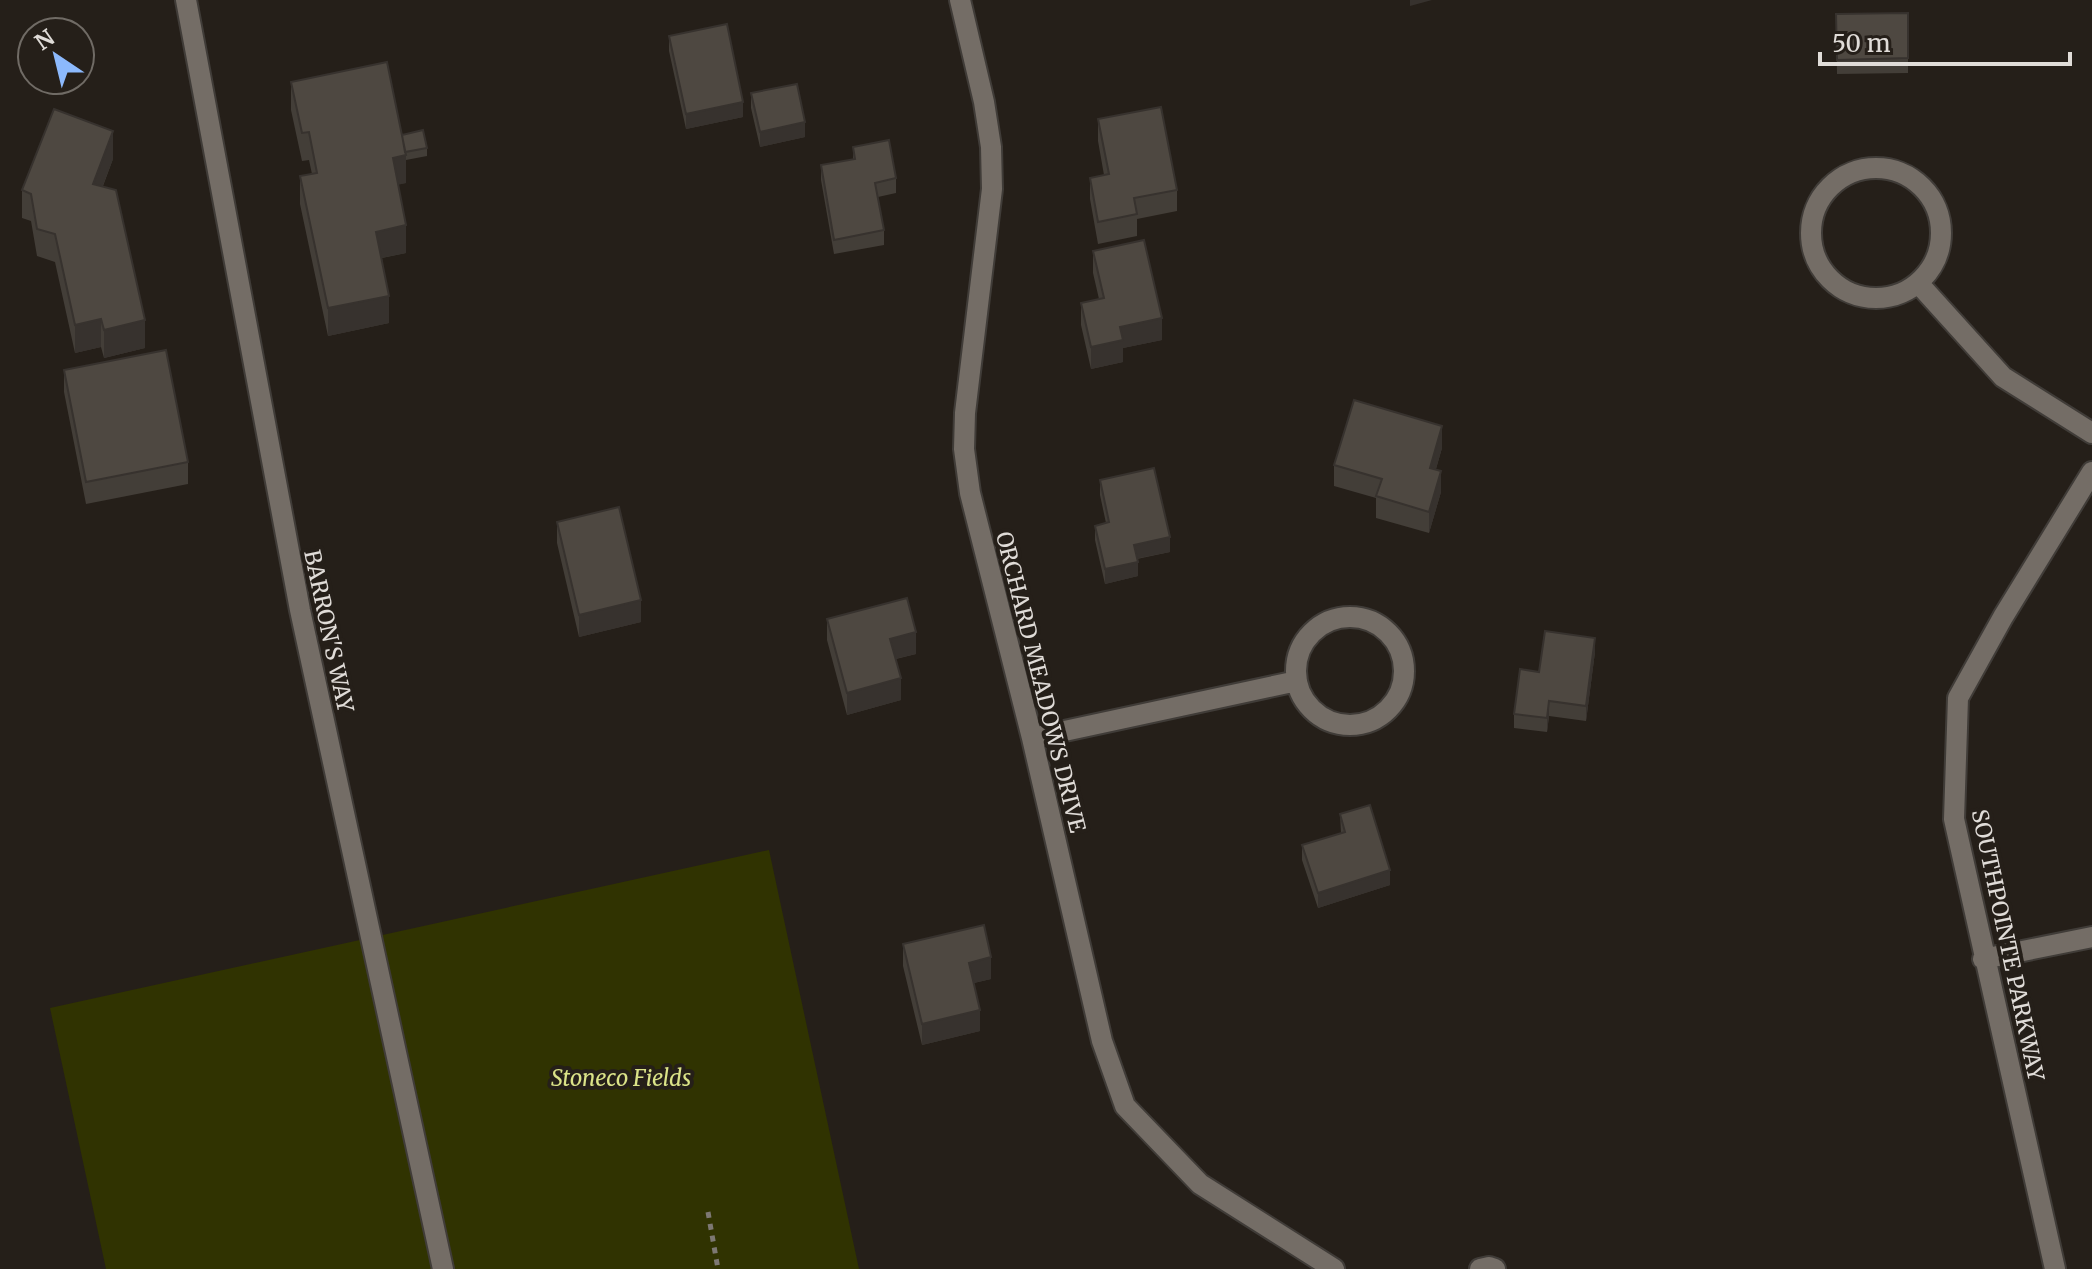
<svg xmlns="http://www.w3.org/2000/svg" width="2092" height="1269" font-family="Merriweather,serif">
  <rect width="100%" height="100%" fill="#251f19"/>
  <!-- green -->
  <path fill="#303301" d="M769,850L859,1269H106L50,1008Z"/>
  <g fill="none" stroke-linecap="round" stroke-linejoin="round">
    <!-- minor casing -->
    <g stroke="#403c38" stroke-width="24">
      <path id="minor" d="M186,0L300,610L443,1269
        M960,0L984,102L991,147L992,189L965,413L964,449L970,493L1032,738L1102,1041L1125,1106L1200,1184L1334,1269
        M1811 233a65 65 0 1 1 130 0a65 65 0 1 1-130 0Z
        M1919,284L2003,377L2092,433
        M1296 671a54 54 0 1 1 108 0a54 54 0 1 1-108 0Z
        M1032,738L1297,681
        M1983,959L2092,937
        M1480,1269L1489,1267L1495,1269
        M2055,1269L1954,819L1958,698L2003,617L2092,472"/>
    </g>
    <!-- path -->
    <path stroke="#7d7873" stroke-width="5" stroke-dasharray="6 6" stroke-linecap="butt" d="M708,1212L718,1269"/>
    <!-- minor -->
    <use href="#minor" stroke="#746d66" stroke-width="20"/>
  </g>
  <!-- wall -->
  <path fill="#433e38" d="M1908,13V73L1837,74L1836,14Z
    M669,36L743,117L686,129L669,51Z
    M291,82L427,148V156L406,160V183L398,184L406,253L382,258L389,323L328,336L300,204V176L312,174L309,160L302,161L291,110Z
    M751,93L805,137L760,147L751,108Z
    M1098,119L1177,190V211L1137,219V236L1098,244L1090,199V178L1104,175L1098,141Z
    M853,147L896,178V193L878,197L884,230V245L834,254L821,180V165L853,160Z
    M113,159L103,186L145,348L104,358L101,347L75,353L55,262L37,256L31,221L22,218V190Z
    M1093,251L1162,340L1123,348V362L1091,369L1081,325V303L1099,299L1093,273Z
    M64,370L188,462V484L86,504L64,392Z
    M1442,448L1436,469L1441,492L1429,533L1376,518V498L1334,486V465Z
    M1100,480L1170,552L1137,559L1138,576L1105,584L1095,540V526L1106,523L1100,495Z
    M557,522L641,622L579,637L557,543Z
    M827,619L916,654L896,659L901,700L847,715L827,640Z
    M1595,652L1586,721L1549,716L1547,732L1514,728V714L1539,672Z
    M1340,814L1390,885L1318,908L1302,860V845L1341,833Z
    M903,944L991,979L974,983L980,1031L922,1045L903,966Z"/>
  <!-- shaded-wall -->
  <path fill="#37322e" d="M1410,0H1432L1410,6Z
    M743,102V117L686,129V114Z
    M805,122V137L760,147V132Z
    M113,131V159L93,211V184Z
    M406,155V183L393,186V158Z
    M406,225V253L376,259V232Z
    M389,296V323L328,336V308Z
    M1162,318V340L1123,348V362L1091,369V347L1120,327Z
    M101,319V347L75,353V325Z
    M145,320V348L104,358V330Z
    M1442,426V448L1430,489V468Z
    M1441,471V492L1429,533V512Z
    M1170,537V552L1134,559V545Z
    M1138,562V576L1105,584V569Z
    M641,600V622L579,637V615Z
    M916,632V654L890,660V639Z
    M1595,638V652L1586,721V706Z
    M901,678V700L847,715V693Z
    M1549,701V716L1547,732V718Z
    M1390,870V885L1318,908V893Z
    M991,957V979L969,984V963Z
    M980,1010V1031L922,1045V1024Z"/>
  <!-- building -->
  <path fill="#4e4841" stroke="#37322e" stroke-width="2" d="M1908,13V58L1837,60L1836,14Z
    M727,24L743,102L686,114L669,36Z
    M387,62L406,155L393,158L406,225L376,232L389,296L328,308L300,176L317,173L309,132L302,133L291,82Z
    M797,84L805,122L760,132L751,93Z
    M1161,107L1177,190L1134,198L1137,214L1098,222L1090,178L1109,174L1098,119Z
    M54,109L113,131L93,184L116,190L145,320L104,330L101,319L75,325L55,234L37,229L31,194L22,190Z
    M423,130L427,148L405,152L402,135Z
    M889,140L896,178L875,183L884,230L834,240L821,165L855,159L853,147Z
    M1144,240L1162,318L1120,327L1123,340L1091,347L1081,303L1104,298L1093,251Z
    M166,350L188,462L86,482L64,370Z
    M1354,400L1442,426L1430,468L1441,471L1429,512L1376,496L1382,479L1334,465Z
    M1154,468L1170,537L1134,545L1138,562L1105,569L1095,526L1109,522L1100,480Z
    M619,507L641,600L579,615L557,522Z
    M907,598L916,632L890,639L901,678L847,693L827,619Z
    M1545,631L1595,638L1586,706L1549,701L1547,718L1514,714L1520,669L1539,672Z
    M1370,805L1390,870L1318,893L1302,845L1345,832L1340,814Z
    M984,925L991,957L969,963L980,1010L922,1024L903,944Z"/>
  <g text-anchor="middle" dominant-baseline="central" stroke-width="8" stroke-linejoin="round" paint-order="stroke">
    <!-- street labels -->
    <g font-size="22" fill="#e0dcd8" stroke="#251f19">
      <text transform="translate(329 631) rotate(78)">BARRON'S WAY</text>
      <text transform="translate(1041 682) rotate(76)">ORCHARD MEADOWS DRIVE</text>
      <text transform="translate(2008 945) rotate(78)">SOUTHPOINTE PARKWAY</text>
    </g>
    <!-- park labels -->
    <g font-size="22" font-style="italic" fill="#dbe388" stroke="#251f19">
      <text x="621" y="1078">Stoneco Fields</text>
    </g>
  </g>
  <!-- north arrow -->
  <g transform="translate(56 56) rotate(325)"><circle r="38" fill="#251f19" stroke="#706b65" stroke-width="2"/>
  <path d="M0-6L14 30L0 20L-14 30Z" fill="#8cb9fc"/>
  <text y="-12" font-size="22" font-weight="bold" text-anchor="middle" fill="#e0dcd8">N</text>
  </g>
  <!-- scale -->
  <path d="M1820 52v12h250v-12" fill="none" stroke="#e0dcd8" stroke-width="4"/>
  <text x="1832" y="52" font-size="24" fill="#e0dcd8" stroke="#251f19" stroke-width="6" paint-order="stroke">50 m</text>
</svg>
